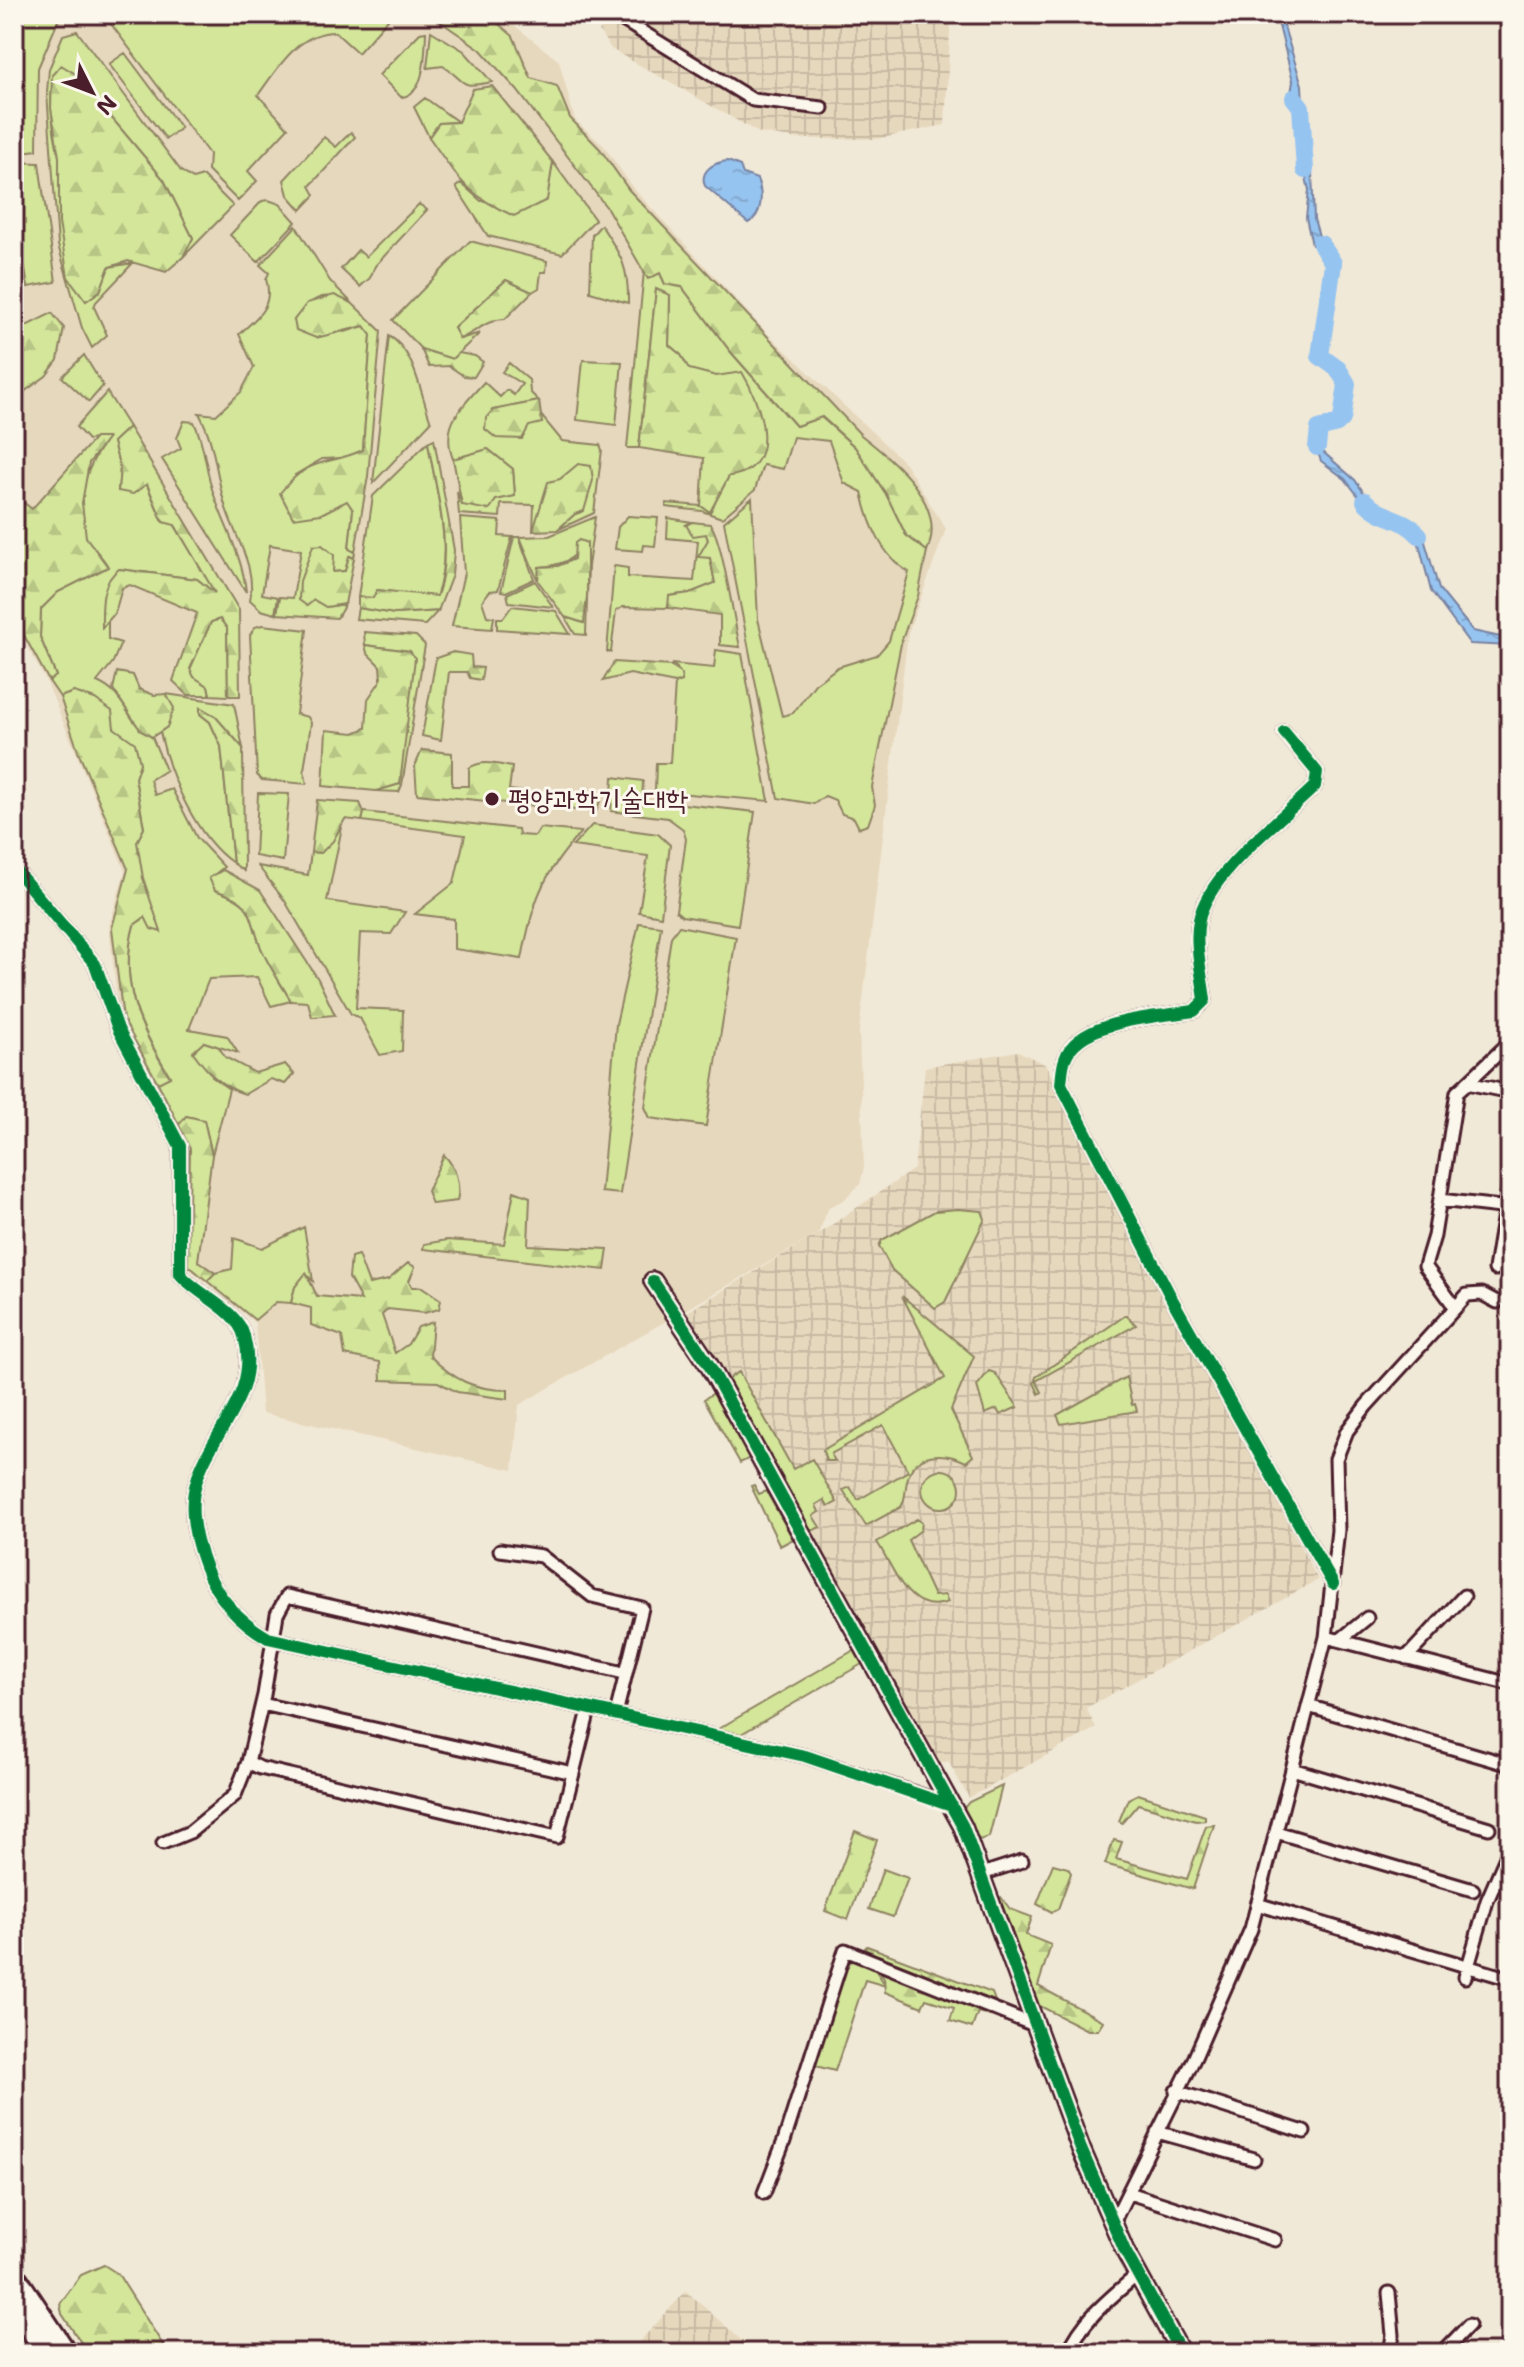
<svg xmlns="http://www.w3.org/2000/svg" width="1524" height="2367" font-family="'Shantell Sans','Poor Story',sans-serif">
  <defs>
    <pattern id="industrial-grid" width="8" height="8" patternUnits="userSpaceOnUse" patternTransform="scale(2)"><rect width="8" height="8" fill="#e6d8bd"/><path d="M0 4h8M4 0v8" fill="none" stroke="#c7b9a3"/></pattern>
    <pattern id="forest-firs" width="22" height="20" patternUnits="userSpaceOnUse" patternTransform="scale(2)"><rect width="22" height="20" fill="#d3e69a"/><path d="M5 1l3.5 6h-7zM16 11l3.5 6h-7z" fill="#b7c585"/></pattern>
    <pattern id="water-ripples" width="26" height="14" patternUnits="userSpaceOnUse" patternTransform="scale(2)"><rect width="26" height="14" fill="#96c4f0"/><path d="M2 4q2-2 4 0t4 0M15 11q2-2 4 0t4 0" fill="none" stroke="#83a8ce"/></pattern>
  </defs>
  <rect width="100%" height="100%" fill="#f1e9d7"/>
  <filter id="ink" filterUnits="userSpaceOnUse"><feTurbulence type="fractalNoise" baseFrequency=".0125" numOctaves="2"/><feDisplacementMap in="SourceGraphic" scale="16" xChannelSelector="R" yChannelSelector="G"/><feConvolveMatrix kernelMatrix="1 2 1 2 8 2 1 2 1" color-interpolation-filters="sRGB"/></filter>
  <g filter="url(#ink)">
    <!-- built -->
    <path fill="#e6d8bd" d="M14,14H500L559,61L575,120L604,146L634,189L767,333L905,463L946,529L908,633L859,1032L864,1167L860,1184L844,1200L829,1207L818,1234L519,1405L513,1470L262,1413L255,1323L186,1266L188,1149L119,1019L109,926L125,871L47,683L14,622Z"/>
    <!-- industrial -->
    <path fill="url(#industrial-grid)" d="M621,14H951L945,125L877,139H798L759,133L611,49L599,31Z
      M1018,1051L1046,1065L1318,1580L1086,1708L1096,1728L969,1798L948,1761L936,1765L687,1312L818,1234L914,1169L925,1067Z
      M686,2291L756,2353H629Z"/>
    <!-- green -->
    <path fill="#d3e69a" stroke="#8e8262" stroke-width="2" d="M14,14H61L38,68L37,150L14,153Z
      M110,14H386L388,19L358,53L335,32C298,32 278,68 258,95L288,128L248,171L257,181L238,201L208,171L209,154L105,16Z
      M77,31L181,171L193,179L203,176L233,206L183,257L193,238L164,180L74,73L60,66C30,100 86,247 100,291L109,267L133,263L96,302L94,307L107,335L92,348L82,328L58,245L47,92L49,69L63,35Z
      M431,31L464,51L492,82C456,89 468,82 443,66L427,68Z
      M426,32C425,53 426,95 401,97L379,75L420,33Z
      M125,53L181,128L166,139L109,64Z
      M425,98L458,122L439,123L429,137L414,107Z
      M351,132L355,137L310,186L315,195L301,210L288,195L284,180L324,137L336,147Z
      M14,162L39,163L56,282L28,287L17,223Z
      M553,162L595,220L562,254L488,236L456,187L461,183L481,201L546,200Z
      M268,200L280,204L296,222L258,262L230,235L262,201Z
      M601,225C620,254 629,266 628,303L590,292L592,235Z
      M296,226L330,281L352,303C324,290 313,296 294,320L345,332L364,326L371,335L363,450L345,458L322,459L295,475L321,514L347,500L353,510L349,548L355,552L354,558L350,556L345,571L333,572L313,546L308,562L314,600L326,607L345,604L337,618L277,614L280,597L293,598L301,550L270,545L262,594L278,597L275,614L261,610L250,600C257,563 231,532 223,498C215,467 214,441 199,413L216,415L241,392L254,367L239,334C258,317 274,306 266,279L269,273L260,265Z
      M470,241L547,261L546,272H541L539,288L532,292L506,280L454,328L460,339L480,333L452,359L421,349L393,320Z
      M644,271L649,278L660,273L665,284L682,287L730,351L796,426L821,417L855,447L886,494L906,535L927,551L918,596L902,639L872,787L875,805L868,825L859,828L854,818L842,814L835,800L825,796L814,804L778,798L724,522L752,498L758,619L782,716L793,713L815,684L838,667L877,655L889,641L909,572C882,557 868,522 862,492L844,483L829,441L793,437L783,469L763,465L755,490L722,518L702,511L666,507V503L701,506L710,512L729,476L716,376L688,369L681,355L669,345L670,296L656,290L639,448H627Z
      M389,336C415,350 421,396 431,422L373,483Z
      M84,355L103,386L89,402L62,377Z
      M583,360L622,362L616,425L577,420Z
      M509,363L529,380L530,392L539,401L493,410L529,426L540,414L562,441L600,445L602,450L594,513L557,530L575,514L584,511L541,512L533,531L534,505L501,504L500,517L459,514L457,491L462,505L515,496L513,469L488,449L453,459C440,424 462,407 484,382L500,397L507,390L514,395L522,384L502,372Z
      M107,392L129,427L113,442L120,468L118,491L146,483L163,522L174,524L217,595L197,579L120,569C100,583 103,605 103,627L108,620V639L121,643L113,662L97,682C127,694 126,724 152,737L166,770L150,780L155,795L172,789L197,838L224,867L210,878L215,890C254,903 248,911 260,945C267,964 281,983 291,1001L271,1006L257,977L209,979L189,1029L227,1036L238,1053L204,1042L212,1077L229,1089L212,1155L204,1120L186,1116L179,1125L158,1083L170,1076C140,1028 118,983 134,925L146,917L136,842L144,828L135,778L140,763L114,728L74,692L60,697L49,681L56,676L40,637L41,609L58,592L108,567C103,556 90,547 85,536C72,503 88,464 107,438L88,440L76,427Z
      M184,421L194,422C205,445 205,466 212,489C223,524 243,556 246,592L162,459L181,448L177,438Z
      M428,442C436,492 454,548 436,597L378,590L373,598L358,597L373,496Z
      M628,516L658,518L655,546L644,545L643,551L615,549L618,527Z
      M595,517L588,566L586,635L575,634L565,617L583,623L587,596V543C573,560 561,566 539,567L538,581L520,537L549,536Z
      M460,518L500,521L499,536L512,537L498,590L490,591L482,601L487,616L494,617L492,629L452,626L464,573Z
      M668,518L692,522L686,525L706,534L708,540L699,557H710L715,583L690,593L670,596L668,608L623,607L616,611L611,652H607L614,566L628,568V577L694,581L698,541L667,538Z
      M514,537H519L534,579L506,592L501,591Z
      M535,581L553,607L509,602L507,594Z
      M512,606L556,611L570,634L497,629V618H503Z
      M358,608L395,614L438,611L425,625L356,619Z
      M220,619L227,628L228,696L210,695L208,686L193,677L190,669L211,622Z
      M262,625L307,630L296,714L308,717L311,723L304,770L307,784L262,780L257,775L250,635L255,627Z
      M364,632L416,636L425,645L402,785L399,792L376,791L400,784L410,651L365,645Z
      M716,650L742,654L769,801L655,791L656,763H670L675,683L682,681L677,668L671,664L714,668Z
      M166,694L234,704L243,748L215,716L200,708V714L210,722L221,746L233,863C196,838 169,775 160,732L167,727L173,708Z
      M613,777L643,781L642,804L656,801L755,812L738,925L682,916L676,911L686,839L683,829L668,818L611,811Z
      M258,793L289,794L283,861L255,856Z
      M364,812L518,829L519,835L535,836L540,828L581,832C541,877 533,900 522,959L454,949V919L415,914L454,883L465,835L362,821Z
      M592,825L658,834L670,845L661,916L639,912L648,856L573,846Z
      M342,827L327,901L405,912L391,934L360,933L356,1008L403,1010L402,1051L380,1055L360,1018L351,1014L285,901L258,866L308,875L311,852L321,853Z
      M639,923L661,926L620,1194L601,1192L616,1024Z
      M679,926L736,937L706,1126L650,1118L645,1107L671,937Z
      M958,1209L982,1211L985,1219L945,1302L935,1308L892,1270L879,1246L882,1240L935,1211Z
      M304,1227L313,1281L306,1274L295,1287L291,1303L276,1302L255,1320L207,1281L215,1273L232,1269L234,1238L262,1248Z
      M902,1296L974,1356L951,1410L973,1456L966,1462C944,1451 914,1450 907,1481C905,1490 906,1499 901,1507L866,1526L843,1490L850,1487L858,1500L908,1471L883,1425L831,1454L835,1461H826L823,1450L945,1378Z
      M1126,1315L1136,1325L1036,1381L1042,1392L1039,1394L1034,1383L1036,1377Z
      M989,1371L995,1373L1018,1407L1000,1415L997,1409L985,1414L977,1386Z
      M739,1372L793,1469L812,1459L837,1502L828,1507L824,1500L816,1505L819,1512L813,1516L820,1527L814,1530L808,1529L727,1388L731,1377Z
      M1126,1377L1132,1405L1135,1404L1137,1411L1061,1424L1057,1415Z
      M714,1393L750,1458L740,1463L704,1399Z
      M922 1489a19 19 0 1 1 38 0a19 19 0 1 1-38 0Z
      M754,1485L759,1494L766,1491L793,1539L780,1546L751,1486Z
      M917,1519L922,1523L921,1530L908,1540L934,1596L945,1595L948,1602C909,1617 895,1570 877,1542Z
      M854,1650L862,1664L741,1734L718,1729Z
      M1002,1786L989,1837L979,1840L962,1810L969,1802Z
      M883,1869L908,1878L893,1917L869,1909Z
      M852,1960L872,1965L886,1986L865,1980L835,2071L812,2065L844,1969Z"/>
    <!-- forest -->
    <path fill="url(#forest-firs)" stroke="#8e8262" stroke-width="2" d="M442,14H487L513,36L531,78L557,86L570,118L600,149L629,190L861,435C894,461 948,504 927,551L906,535L886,494L855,447L822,417L796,426L730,351L682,287L665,284L660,273L648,279L607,208L517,90L480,49L438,20Z
      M61,65L74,73L164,180L193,238L183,257L166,272L128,261L109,267L100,291L86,301L68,277L59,223V157L51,108L52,75Z
      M492,86L553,162L547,200L514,216C467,195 458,179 429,137L439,123L458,122L473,89Z
      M419,204L427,210L375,266L370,278L360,287L341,269L358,250L366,257Z
      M506,280L532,292L505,319C488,319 476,332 460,339L454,328Z
      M656,289L670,295L669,345L681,355L689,369L716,376L742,372C761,403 784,470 729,476L710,512L701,506L704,458L639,448Z
      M334,295L352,303L381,331L368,476L355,552L349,549L353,510L347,501L321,514L293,518L280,493C310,455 325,467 363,450L371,335L364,326L316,338L296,330L294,320L307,303Z
      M52,313L64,328L58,360L46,376L14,399V332Z
      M421,349L452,359L459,353L475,356L483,362L474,377L464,376L449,366L429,367Z
      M539,401L542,423L529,426L522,439L496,438L485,429L486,418L493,410Z
      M129,427L239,610L240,696H228L227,628L220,619L211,622L190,669L194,677L208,686L210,695H188L173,681L197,613L130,585L122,588L115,613L102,628C102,607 100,583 119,569L197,579L215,593L175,525L163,522L147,484L133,494L118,491L120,468L113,442Z
      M95,438H108L89,463L82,503L86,537L108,567L58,592L41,609L40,637L56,676L49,681L14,617V495L32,509Z
      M434,439L454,550L452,575L438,611L395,614L358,608V597L373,598L377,590L437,596C454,548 436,492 428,442Z
      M488,449L513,469L515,496L496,500L489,510L462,505L453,459Z
      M578,464L591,466L593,480L584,511L575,514L557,530L533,531L548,482L560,479Z
      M692,522L710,524C722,537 734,622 740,647L720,645V615L668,608L669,596L690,593L715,583L710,558L698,557L708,540L706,534L693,536L686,525Z
      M579,540L587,543V596L584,623L565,617L538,581L539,567L558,566L574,559L575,543Z
      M322,545L334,555L333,572L345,571L349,556L354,558L345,604L326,607L314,600L307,606L299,600L300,581L313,546Z
      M365,645L410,651L415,658L400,784L376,791L323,786L326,730L354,733L366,728L368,699L381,680L380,666L367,653Z
      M453,652L471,655L472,667L483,668L481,680L470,678L467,672H449L441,740L422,736L436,658Z
      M614,662L671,666L681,674L682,681L675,683L630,674L603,681Z
      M117,672L133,675L139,689L154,695L166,694L174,708L167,727L152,737L141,731L113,689Z
      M74,692L95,699L112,711L114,728L135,743L140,763L135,778L144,828L137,842L143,878L161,932L151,929L145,917L134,925C118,983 140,1029 170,1077L158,1083L123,1019L112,928L128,869L79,754L60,697Z
      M200,707L215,716L243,748L244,871L233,863L221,746L210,722L200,714Z
      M422,750L452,753V786H469V768C483,759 496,764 512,767L509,790L600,801L596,812L417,794L415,766Z
      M317,800L360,803L364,812L362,821L345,819L333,841L321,853L311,852Z
      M223,870L260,890L318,979L335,1015L312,1017L308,1002L291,1001C281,983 267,964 260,945C248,911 254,903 215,890L209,878Z
      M204,1042L219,1047L225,1057L255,1073L285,1064L294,1074L285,1084L271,1079L245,1094C220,1086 208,1073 193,1052Z
      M186,1116L204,1120L212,1155L198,1261L215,1273L207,1281L188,1265L190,1149L179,1125Z
      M444,1155C456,1167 461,1185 457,1201L432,1204L427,1191Z
      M514,1191L530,1197L528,1245L608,1249L605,1270L423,1249L424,1244L447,1240L504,1244Z
      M358,1255L369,1284L388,1280L408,1263L415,1267L409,1281L412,1287H422L441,1300L439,1309L424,1313L388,1309L382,1315L395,1353L408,1344L418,1327L433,1322L430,1356C454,1380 474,1390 508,1390V1399L457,1392L438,1382L381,1380L380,1362L345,1355L342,1336L311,1325V1308L291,1303L295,1287L306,1273L317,1296L361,1300L349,1278L351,1257Z
      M1138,1794L1205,1816V1820L1196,1821L1138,1804L1122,1823L1119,1821L1128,1799Z
      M1214,1825L1193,1889L1105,1864L1114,1840L1122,1842L1116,1859L1187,1879L1206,1826Z
      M855,1831L877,1840L848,1920L825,1911Z
      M1053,1864L1068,1868L1071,1873L1058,1909L1052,1912L1037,1904Z
      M1001,1897L1010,1909L1032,1917L1026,1935L1051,1945L1038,1986L1103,2021L1098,2030H1087L1034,2003L994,1901Z
      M867,1946L992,1993L995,2001L864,1955L861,1952Z
      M872,1965L993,2012L990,2016L978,2012L972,2028L950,2021L954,2008L926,1999L922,2007L885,1992L884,1978Z
      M104,2265L118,2274L168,2353H88L62,2314L60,2304L81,2275Z"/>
    <!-- water -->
    <path fill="url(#water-ripples)" stroke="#7882a1" stroke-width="2" d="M1276,14H1284V27L1302,85L1303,104L1306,107L1307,163L1312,172L1314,219L1319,236L1340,268L1326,353L1353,380L1349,420L1339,431L1325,432L1322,451L1355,480L1376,510L1404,520L1423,535L1439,589L1473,631L1510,639V646L1470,644L1431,591L1418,540L1399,525L1373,515L1345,479L1321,461L1315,445L1317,431L1342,419C1350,385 1349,381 1322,360L1321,332L1333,265L1316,244L1312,245L1306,218L1309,190L1300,153L1302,122L1290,100L1293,81Z
      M728,161L740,166L743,174L757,179C763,193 763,216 748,223L705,186C699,171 714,162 728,161Z"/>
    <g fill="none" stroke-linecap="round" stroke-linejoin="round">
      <!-- river -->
      <path stroke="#96c4f0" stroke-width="18" d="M1294,98L1301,107L1305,170
        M1317,447L1319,429L1337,424L1342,419L1347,384L1338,369L1320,356L1333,263L1321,244
        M1365,501C1380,519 1403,516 1419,535"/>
      <!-- street casing -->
      <g stroke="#4a1f2b" stroke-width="17">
        <path id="street" d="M613,14L753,100L822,108
          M1284,732L1317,772L1315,786C1281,820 1208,873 1199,920C1194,944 1202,975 1205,1000L1194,1011C1160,1017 1078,1019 1065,1059C1062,1067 1062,1076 1061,1084L1173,1301L1333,1584
          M14,868L95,964L118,1029L180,1146V1274C197,1295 237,1309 244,1336C261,1396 210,1431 196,1483C188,1510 195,1540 205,1566C216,1597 240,1622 268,1638L805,1756L951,1805
          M1467,1083L1510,1042
          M1440,1200L1509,1208
          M1495,1269L1510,1176
          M1455,1307L1425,1266L1434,1236L1457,1092L1467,1083L1510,1092
          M500,1550L541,1556L592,1596L642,1608L616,1714
          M1326,1637L1510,1684
          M1340,1640L1367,1618
          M1406,1658L1464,1596
          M262,1704L573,1773
          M1308,1706L1507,1764
          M248,1762L260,1768L557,1837L589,1710
          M1292,1769L1489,1828
          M1276,1832L1473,1890
          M163,1843L190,1832L235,1795L248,1762L264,1695L277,1614L287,1596L624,1673
          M982,1874L1022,1861
          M1257,1904L1510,1979
          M1465,1977L1487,1901L1510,1848
          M1176,2091L1304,2132
          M1157,2132L1254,2159
          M764,2193L784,2141L845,1950L1034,2025
          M1129,2193L1275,2240
          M1113,2223L1195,2057L1251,1929L1326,1637L1338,1530L1336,1459L1347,1431L1366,1406L1467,1295L1482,1294L1497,1302
          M1389,2293L1393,2335L1390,2353
          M1068,2353C1082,2320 1110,2298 1137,2275
          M1442,2353L1469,2325"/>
      </g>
      <!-- secondary casing -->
      <g stroke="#4a1f2b" stroke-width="22">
        <path id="secondary" d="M653,1281L709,1365L963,1827L1081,2149L1125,2251L1181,2353"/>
      </g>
      <!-- highway casing -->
      <g stroke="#4a1f2b" stroke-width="26">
        <path id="highway" d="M14,2275L66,2353
          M14,2303L47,2353"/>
      </g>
      <!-- street -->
      <use href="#street" stroke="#fbf7ec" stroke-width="11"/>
      <!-- secondary -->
      <use href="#secondary" stroke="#fbf7ec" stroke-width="16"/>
      <!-- highway -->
      <use href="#highway" stroke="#fbf7ec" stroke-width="20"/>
      <!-- cycleway casing -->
      <g stroke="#fbf7ec" stroke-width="17">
        <path id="cycleway" d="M1284,732L1317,772L1315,786C1281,820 1208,873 1199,920C1194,944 1202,975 1205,1000L1194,1011C1160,1017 1078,1019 1065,1059C1062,1067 1062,1076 1061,1084L1173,1301L1333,1584
          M14,868L95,964L118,1029L180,1146V1274C197,1295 237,1309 244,1336C261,1396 210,1431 196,1483C188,1510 195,1540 205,1566C216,1597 240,1622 268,1638L805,1756L952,1806
          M653,1281L709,1365L963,1827L1081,2149L1125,2251L1181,2353"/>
      </g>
      <!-- cycleway -->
      <use href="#cycleway" stroke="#00873e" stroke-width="12"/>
    </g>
  </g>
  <!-- markers -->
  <circle fill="#4a1f2b" stroke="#fbf7ec" stroke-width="3" cx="492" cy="799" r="8"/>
  <g text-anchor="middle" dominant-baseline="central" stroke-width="6" stroke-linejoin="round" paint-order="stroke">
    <!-- poi labels -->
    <g font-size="28" fill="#4a1f2b" stroke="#fbf7ec" text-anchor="start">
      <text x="508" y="799">평양과학기술대학</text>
    </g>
  </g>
  <!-- margin -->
  <rect width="1524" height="2367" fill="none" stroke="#fbf7ec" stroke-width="48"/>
  <rect x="24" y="24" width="1476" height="2319" fill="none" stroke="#4a1f2b" stroke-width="3" filter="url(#ink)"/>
  <!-- north arrow -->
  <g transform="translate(92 92) rotate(132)" stroke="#fbf7ec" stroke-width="6" paint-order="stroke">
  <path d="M0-6L14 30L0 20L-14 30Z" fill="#4a1f2b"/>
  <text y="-12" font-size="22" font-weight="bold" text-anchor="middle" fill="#4a1f2b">N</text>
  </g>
</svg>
